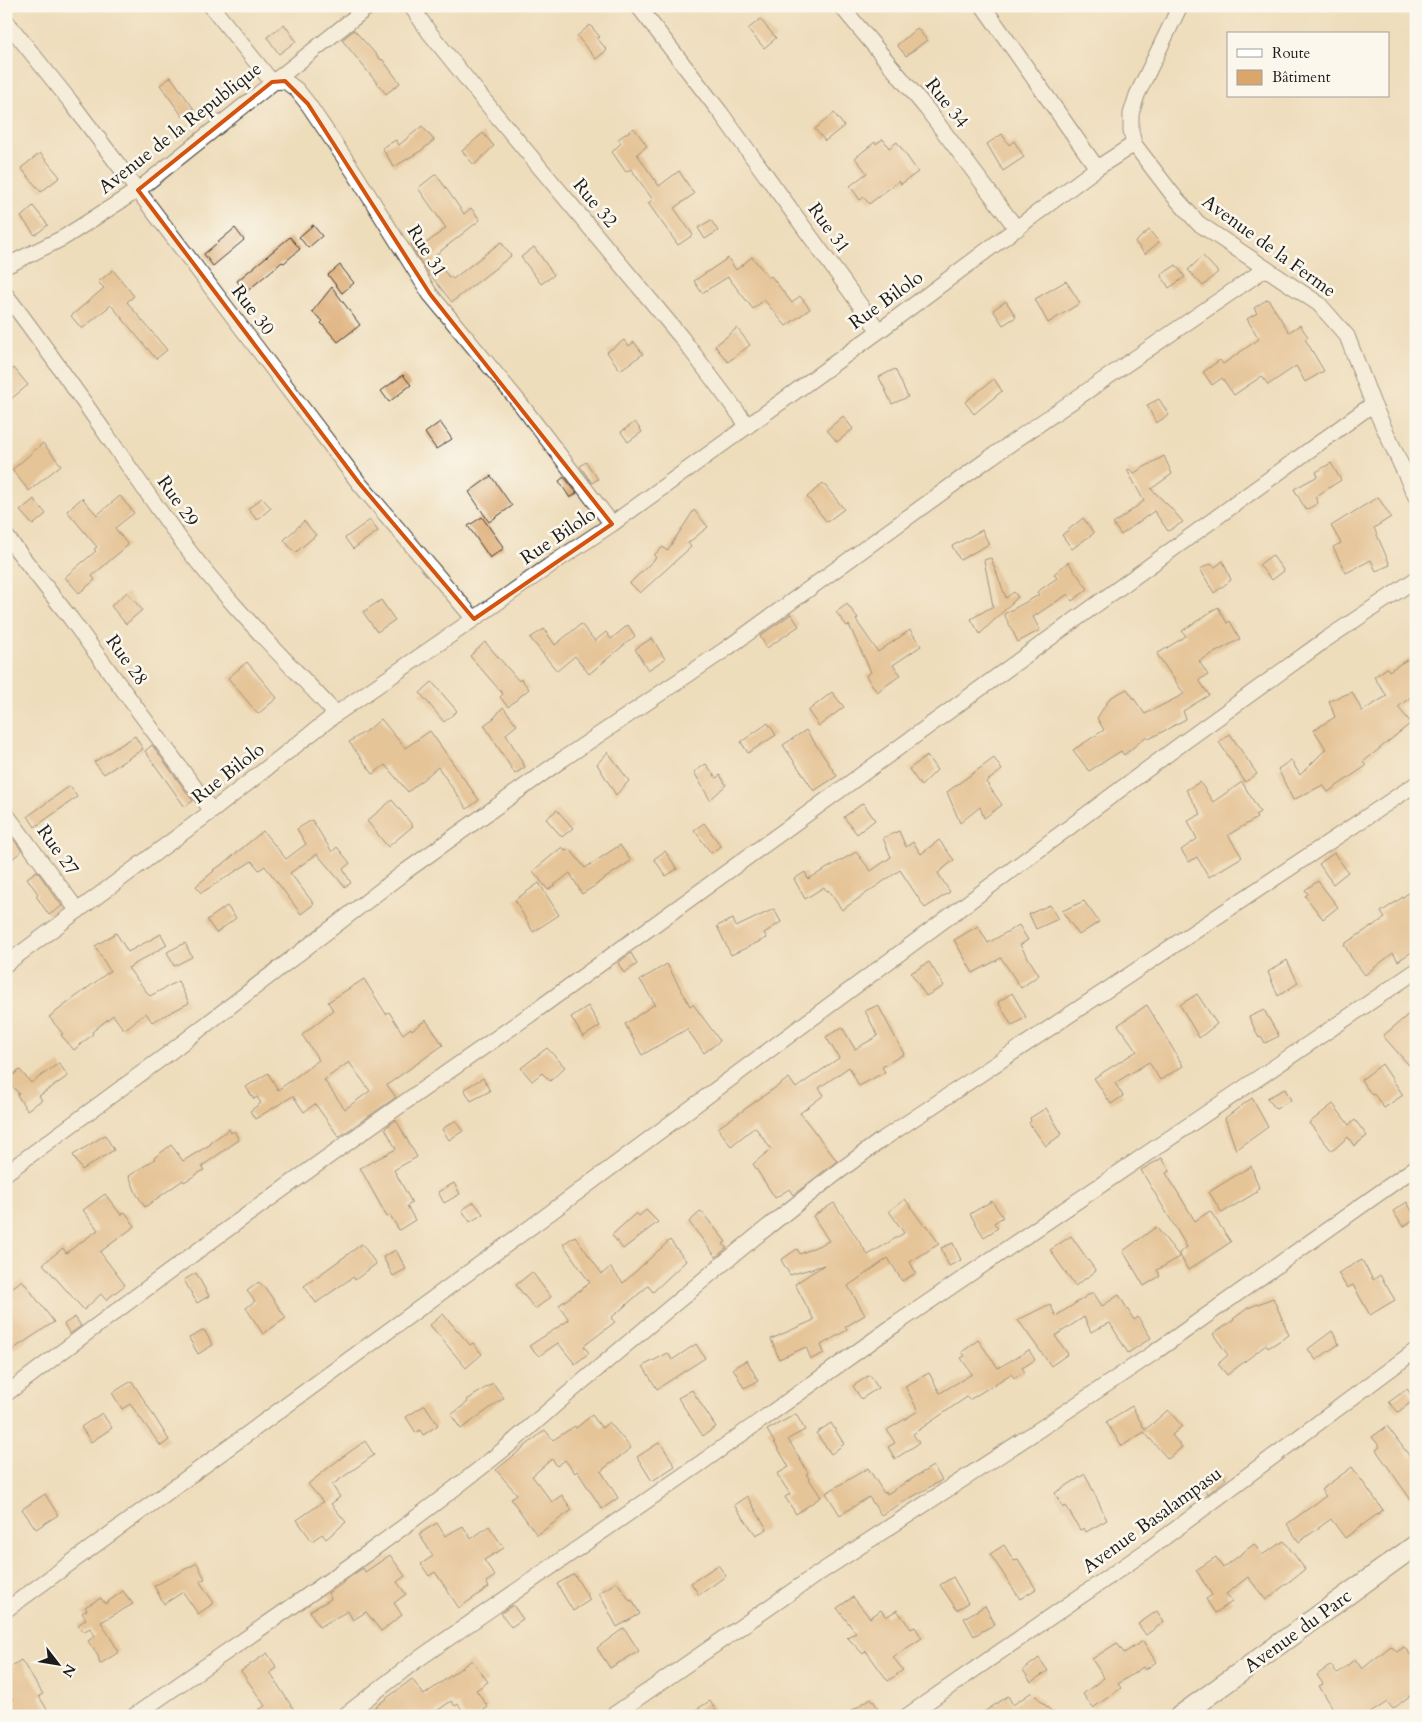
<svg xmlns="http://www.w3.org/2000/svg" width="1422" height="1722" font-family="Cardo,serif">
  <rect width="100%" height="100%" fill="#fbf7ec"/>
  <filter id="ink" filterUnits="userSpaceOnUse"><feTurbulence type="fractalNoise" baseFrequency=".02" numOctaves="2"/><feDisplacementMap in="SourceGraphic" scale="10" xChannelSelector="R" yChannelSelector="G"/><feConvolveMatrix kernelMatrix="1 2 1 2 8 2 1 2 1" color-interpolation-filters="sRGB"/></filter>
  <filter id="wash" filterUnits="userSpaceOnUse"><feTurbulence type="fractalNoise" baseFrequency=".0096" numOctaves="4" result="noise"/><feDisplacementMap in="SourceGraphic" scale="20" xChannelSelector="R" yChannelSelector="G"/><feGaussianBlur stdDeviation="1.12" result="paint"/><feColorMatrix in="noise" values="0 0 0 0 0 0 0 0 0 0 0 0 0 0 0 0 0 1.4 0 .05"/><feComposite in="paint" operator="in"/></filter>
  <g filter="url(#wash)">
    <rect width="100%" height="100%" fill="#edb"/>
    <g id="blocks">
      <!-- building -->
      <path fill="#daa66c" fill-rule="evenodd" d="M760,19L776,38L764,48L748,29Z
        M284,24L296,41L279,54L267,37Z
        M590,25L600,37L597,38L607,50L596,59L577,36Z
        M917,28L927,40L906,56L897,45Z
        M354,30L381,60L382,59L400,83L386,94L342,40Z
        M171,77L194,109L183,117L160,85Z
        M834,113L844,126L825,141L815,129Z
        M422,126L434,140L422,150L394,167L382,148L396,140L399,145Z
        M634,128L647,146L637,154L659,186L679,171L694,194L674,208L693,235L678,245L648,203L653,200L631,169L626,172L612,152L621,143L618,139Z
        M483,133L494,146L474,165L462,151Z
        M1002,134L1009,145L1014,141L1024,157L1003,171L987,144Z
        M883,139L889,148L897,142L918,172L901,184L899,181L869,204L864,197L860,200L850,186L867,173L855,158L875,142L876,144Z
        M40,153L60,177L41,192L21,168Z
        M436,174L464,214L471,208L480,220L433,257L449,277L450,276L453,279L501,242L511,256L452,302L423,266L411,245L419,239L424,245L446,228L418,188Z
        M33,206L48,225L35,235L21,217Z
        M711,220L718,231L705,239L698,228Z
        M313,225L322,236L308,248L299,237Z
        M235,228L244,240L213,266L204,254Z
        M1149,230L1159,242L1145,254L1135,242Z
        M290,237L300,249L284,263L282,262L246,292L237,281Z
        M534,247L554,275L541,284L521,257Z
        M1203,256L1218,272L1203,286L1188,270Z
        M752,257L769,278L771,276L792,303L800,296L810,309L786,326L764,300L753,309L728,277L702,293L694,281L728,258L736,270Z
        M340,265L354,283L342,293L328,275Z
        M1176,265L1185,277L1169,288L1161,275Z
        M113,270L134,296L127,302L167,350L156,359L111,305L82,329L71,316L104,288L98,282Z
        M1066,281L1080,303L1048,323L1035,299Z
        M332,287L360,325L338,342L321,323L323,321L312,312Z
        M1268,299L1289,332L1300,325L1308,337L1305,339L1324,371L1305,382L1296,366L1268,385L1262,376L1234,395L1222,378L1212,385L1203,372L1220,360L1223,364L1259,339L1247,319L1257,313L1254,308Z
        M1006,301L1016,317L1003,325L993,310Z
        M737,328L750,345L728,362L715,346Z
        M624,340L629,346L634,342L643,354L620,370L607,352Z
        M14,368L28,385L6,403V374Z
        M895,369L908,397L892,404L879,377Z
        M403,375L411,385L389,402L381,391Z
        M994,379L1002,391L974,414L965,402Z
        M1159,399L1169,415L1156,423L1147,405Z
        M843,416L853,429L837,442L827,430Z
        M440,422L452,439L436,449L425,433Z
        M635,422L642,432L628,442L621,432Z
        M43,443L61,465L29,491L12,470Z
        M1164,456L1172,474L1151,489L1170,507L1183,522L1168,531L1154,511L1121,535L1113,524L1144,501L1127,470L1129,469L1134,473Z
        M586,462L598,479L592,483L580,466Z
        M1331,463L1341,480L1315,497L1318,503L1306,510L1294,489L1318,476L1316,472Z
        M491,476L512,506L489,522L469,492Z
        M564,477L577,493L570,498L559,481Z
        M823,483L844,509L827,522L807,497Z
        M120,496L134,513L115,528L128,545L92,576L95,580L79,593L65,577L96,551L94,549L97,547L67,511L82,498L97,515Z
        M1378,497L1391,517L1374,528L1390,565L1376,571L1371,560L1346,573L1333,547L1341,543L1331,526Z
        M262,498L271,508L257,520L248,509Z
        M34,499L46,514L33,525L20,511Z
        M694,510L708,527L688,543L691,547L640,593L630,583L656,558L654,555L663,547L667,551Z
        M482,517L504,548L490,558L468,526Z
        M1083,518L1094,533L1072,549L1062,535Z
        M370,520L378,531L353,549L345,538Z
        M304,521L316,535L295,553L284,540Z
        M982,530L989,544L960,560L952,546Z
        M1272,555L1284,571L1272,580L1259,565Z
        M991,558L1006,598L1014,592L1018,597L980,634L971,619L993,606L984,560Z
        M1223,561L1231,580L1214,593L1200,569L1210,564L1215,567Z
        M1068,562L1088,589L1072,601L1068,594L1033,617L1040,630L1018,642L1004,614L1039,595L1037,592L1057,578L1054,574Z
        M127,592L142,610L126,624L111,606Z
        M381,600L395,620L377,632L363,612Z
        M847,604L858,618L856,620L878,652L910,630L921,646L893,665L901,675L877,692L866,676L871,672L849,625L847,626L836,612Z
        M1218,607L1227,623L1230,621L1240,639L1199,661L1208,675L1199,680L1209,695L1183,711L1186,719L1149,739L1147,736L1124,755L1121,751L1089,771L1073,750L1104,730L1097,718L1110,698L1127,689L1145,714L1184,694L1157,654L1186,636L1182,631Z
        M791,614L799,626L767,648L760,636Z
        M581,624L595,641L606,632L611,639L628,625L635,636L589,674L575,656L557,671L530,638L544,629L555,645Z
        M652,638L665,659L648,670L635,649Z
        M485,642L519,681L521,679L529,689L508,707L500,697L503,694L470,656Z
        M1416,654V693L1398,707L1411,723L1363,762L1366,766L1328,792L1323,785L1293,800L1278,769L1291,760L1300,775L1326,749L1314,730L1335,717L1329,701L1352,692L1362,711L1387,696L1374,677L1387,668L1389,671Z
        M247,662L277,698L258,714L228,678Z
        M432,682L457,711L444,722L420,693Z
        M832,692L844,707L819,726L808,711Z
        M503,707L517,725L506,734L525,767L515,774L484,725L494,718Z
        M381,719L405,748L430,731L479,800L467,809L438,767L408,792L385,765L373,774L349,742L369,729Z
        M768,723L776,735L748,753L741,742Z
        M806,730L837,776L814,791L783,745Z
        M1230,734L1257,774L1245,782L1219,742Z
        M135,736L143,749L104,774L94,762Z
        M152,745L193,801L185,807L145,751Z
        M608,752L629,781L616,795L597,764Z
        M927,756L937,770L921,786L909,769Z
        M994,758L1002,770L986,782L1002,805L984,818L980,807L960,823L947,792Z
        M706,764L716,778L720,775L726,785L710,800L694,772Z
        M1200,782L1213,802L1242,782L1260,812L1255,815L1257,818L1228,835L1242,857L1209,877L1197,857L1189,862L1181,850L1197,839L1188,821L1201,814L1186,790Z
        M70,786L77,797L35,827L28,816Z
        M392,800L413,826L388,847L367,821Z
        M863,803L875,820L857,834L844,817Z
        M557,810L573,828L562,837L546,819Z
        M312,820L332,852L337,847L350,863L343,869L351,883L345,887L317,854L290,873L314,904L301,914L265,866L259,870L252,861L201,893L196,886L214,871L213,870L223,864L263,831L286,859L306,844L297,829Z
        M704,823L721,846L711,853L694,830Z
        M899,831L906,847L913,842L921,854L939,840L954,860L938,873L950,892L925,908L900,870L842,910L828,890L826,891L824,887L805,899L794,879L805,872L808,879L856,852L871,871L891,857L883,838Z
        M12,837L22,851L6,864V841Z
        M620,845L631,861L598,883V884L582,894L570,873L548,890L533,871L562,847L566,851L570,849L585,868Z
        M665,851L677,869L666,876L654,859Z
        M1334,853L1348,872L1333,884L1319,864Z
        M37,871L62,906L49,915L36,896L38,894L27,878Z
        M1318,881L1338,907L1323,919L1305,896L1308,894L1305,890Z
        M539,883L559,915L533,932L515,900Z
        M1416,888V949L1398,961L1393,953L1365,975L1351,957L1344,944L1385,918L1381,912Z
        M1084,901L1099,922L1079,935L1062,911Z
        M1050,905L1058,919L1036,929L1029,914Z
        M227,906L236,918L216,933L207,920Z
        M774,909L781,922L764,933L767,938L731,955L717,926L733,919L736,927Z
        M1019,925L1028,940L1020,945L1039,975L1021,988L1001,958L973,973L954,940L978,926L988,943Z
        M116,933L128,952L161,934L167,945L128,968L150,996L178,981L189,1003L152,1022L146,1013L124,1030L113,1015L92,1032L93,1034L74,1050L61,1035L63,1034L49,1017L110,971L95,946Z
        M185,943L192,957L174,966L167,952Z
        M631,953L637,964L624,973L618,963Z
        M1287,960L1298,983L1278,996L1268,972Z
        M929,962L944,986L926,996L911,973Z
        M667,964L690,1006L693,1004L720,1041L704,1053L687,1029L642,1055L625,1024L655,1004L640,980Z
        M364,979L386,1014L389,1012L403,1034L411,1028L412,1030L426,1020L443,1045L387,1085L396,1097L339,1137L315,1104L304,1112L293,1096L255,1119L250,1111L261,1103L257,1097L254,1099L246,1087L268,1073L278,1090L319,1060L302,1035L333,1010L328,1002ZM349,1062L370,1091L345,1109L324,1080Z
        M1012,993L1026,1017L1012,1026L998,1002Z
        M1197,994L1217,1024L1199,1038L1180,1005Z
        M878,1005L904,1054L882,1067L885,1072L859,1086L849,1067L819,1088L824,1095L800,1113L837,1161L793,1195L789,1189L775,1198L753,1164L771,1149L755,1127L731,1146L718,1128L789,1078L796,1088L839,1058L826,1037L842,1027L855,1049L878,1036L865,1011Z
        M1147,1005L1183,1066L1160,1080L1149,1062L1115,1083L1123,1096L1111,1104L1094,1078L1137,1051L1118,1025Z
        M588,1006L600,1026L583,1037L571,1017Z
        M1416,1008V1073L1383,1036Z
        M1264,1010L1279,1036L1265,1043L1261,1036L1259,1038L1249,1017Z
        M547,1048L565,1067L550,1081L542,1073L532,1081L521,1068Z
        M59,1063L68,1076L39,1096L42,1100L27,1110L17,1095L19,1094L7,1079L20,1070L31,1083Z
        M1382,1064L1403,1095L1384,1108L1374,1094L1372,1095L1361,1080Z
        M483,1078L490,1091L471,1101L464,1089Z
        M1285,1089L1291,1100L1276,1109L1267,1098Z
        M1252,1098L1268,1127L1236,1150L1225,1118Z
        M1333,1104L1349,1125L1355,1120L1367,1136L1354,1146L1348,1137L1332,1151L1309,1123Z
        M1046,1108L1062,1134L1046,1146L1029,1123L1031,1121L1030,1118Z
        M396,1120L417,1157L394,1170L412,1203L407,1206L415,1220L399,1230L390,1215L387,1217L360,1168L396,1149L385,1128Z
        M456,1120L463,1131L449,1140L442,1129Z
        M229,1129L231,1133L234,1131L239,1140L202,1166L204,1170L184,1182L183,1180L145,1207L137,1195L129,1176L155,1159L154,1158L171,1145L183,1161L211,1144L210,1143Z
        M105,1135L114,1150L82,1170L73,1155Z
        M1162,1158L1170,1171L1166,1173L1195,1221L1210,1211L1231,1242L1188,1270L1179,1253L1187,1247L1141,1170Z
        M1251,1166L1259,1188L1255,1190L1257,1192L1222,1213L1209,1192Z
        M454,1183L460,1194L444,1203L438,1192Z
        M105,1194L121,1215L125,1212L135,1226L100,1252L125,1285L106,1300L101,1294L84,1310L43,1264L63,1248L66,1253L98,1230L83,1210Z
        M905,1199L925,1227L927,1225L939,1244L910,1262L916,1273L902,1281L888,1258L848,1286L865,1315L845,1327L847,1330L821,1345L824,1353L811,1359L806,1347L779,1359L771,1339L814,1320L795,1284L824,1265L790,1275L781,1260L797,1249L800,1254L829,1241L813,1216L834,1203L868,1255L904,1233L889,1211Z
        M992,1201L1003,1217L994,1223L998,1228L984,1237L970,1214Z
        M474,1202L483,1214L470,1222L462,1210Z
        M1407,1202L1416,1219L1403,1227L1393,1211Z
        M646,1210L658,1222L623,1249L612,1235L636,1213L639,1216Z
        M701,1211L726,1242L723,1244L727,1248L716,1257L689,1222Z
        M1156,1227L1180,1257L1157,1270L1160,1276L1144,1286L1123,1251Z
        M575,1236L602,1274L610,1267L623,1283L670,1240L686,1261L653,1292L648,1286L611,1318L615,1322L584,1346L589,1353L575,1364L558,1343L539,1356L529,1346L569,1320L559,1305L590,1283L563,1244Z
        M1071,1236L1096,1271L1075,1286L1050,1250Z
        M953,1243L961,1260L949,1266L941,1248Z
        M362,1244L376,1264L355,1280L353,1277L316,1303L304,1286Z
        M396,1250L406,1269L393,1276L383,1257Z
        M1362,1260L1373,1280L1380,1275L1395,1300L1370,1315L1353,1285L1347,1288L1338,1273Z
        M532,1272L551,1297L535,1309L516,1285Z
        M196,1273L209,1296L197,1303L184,1280Z
        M22,1280L54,1322L6,1354V1293Z
        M259,1282L263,1287L264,1286L286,1318L263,1334L246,1308L255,1301L247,1291Z
        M1093,1292L1102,1306L1119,1295L1134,1320L1138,1317L1151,1338L1128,1353L1110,1323L1091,1332L1084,1317L1055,1336L1068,1354L1051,1366L1018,1320L1050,1304L1056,1316Z
        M1273,1298L1289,1335L1268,1348L1266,1345L1227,1375L1218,1364L1228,1355L1213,1334L1234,1320L1233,1319L1248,1308Z
        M443,1314L470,1345L473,1343L482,1354L466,1368L430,1325Z
        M75,1317L81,1326L70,1334L64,1324Z
        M204,1330L213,1345L198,1354L189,1338Z
        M1332,1331L1339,1344L1316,1360L1308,1349Z
        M978,1340L998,1368L1029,1350L1035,1360L1022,1368L1025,1372L1014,1378L1011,1374L969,1400L967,1397L913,1434L919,1443L895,1459L888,1447L895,1443L887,1430L918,1411L905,1386L929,1373L940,1393L972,1374L961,1358L965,1356L962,1352Z
        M696,1344L705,1358L657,1389L643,1366L668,1353L672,1360Z
        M747,1360L758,1381L744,1388L733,1368Z
        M870,1375L878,1388L861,1399L853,1386Z
        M132,1381L169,1440L161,1446L130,1404L122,1409L112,1393Z
        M493,1383L504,1398L461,1429L451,1415L468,1402L467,1400Z
        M1407,1389L1415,1399L1398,1412L1389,1402Z
        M692,1390L716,1427L703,1436L678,1398Z
        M425,1405L438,1425L423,1435L420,1430L416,1433L406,1417Z
        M1132,1406L1145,1430L1168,1410L1182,1426L1172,1435L1182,1447L1168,1459L1144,1432L1122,1446L1106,1422Z
        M102,1413L112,1428L91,1442L81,1427Z
        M796,1414L805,1430L788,1439L808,1473L806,1474L821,1497L796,1514L785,1497L790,1494L777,1474L789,1467L767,1430Z
        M592,1415L602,1428L609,1422L631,1448L601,1471L618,1498L602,1509L577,1471L575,1473L565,1460L557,1466L552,1459L532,1476L552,1502L562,1495L572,1510L537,1535L511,1499L517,1494L496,1470L545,1430L553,1440L575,1426L576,1428Z
        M831,1423L844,1444L831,1454L816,1433Z
        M1387,1426L1411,1458L1416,1455V1507L1376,1450L1380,1447L1372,1437Z
        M365,1441L374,1455L332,1485L340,1497L331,1504L346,1522L326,1539L322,1534L312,1541L297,1520L323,1502L308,1484L337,1461Z
        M660,1442L675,1466L652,1481L637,1457Z
        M933,1466L942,1480L881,1515L869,1497L840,1515L826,1493L868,1468L884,1493L886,1492L887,1494Z
        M1352,1467L1383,1510L1345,1538L1331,1519L1299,1542L1287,1524L1326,1496L1321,1490Z
        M1217,1468L1226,1479L1208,1494L1199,1483Z
        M1085,1474L1107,1520L1086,1532L1084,1528L1080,1530L1066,1506L1063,1508L1055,1493Z
        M45,1494L58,1515L36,1529L22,1509Z
        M747,1496L767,1529L756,1535L734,1505Z
        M437,1523L445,1536L463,1526L471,1539L489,1526L504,1548L484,1560L495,1576L486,1582L489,1587L459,1608L435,1572L429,1576L421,1564L433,1556L419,1534Z
        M1284,1541L1305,1569L1266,1600L1248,1577L1226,1594L1232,1602L1215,1613L1206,1599L1212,1595L1196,1570L1216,1557L1223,1568L1254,1544L1262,1555Z
        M1004,1545L1014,1561L1018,1560L1036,1589L1020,1599L990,1554Z
        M390,1555L405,1576L397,1582L406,1594L394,1603L402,1615L381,1631L366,1612L353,1620L348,1611L319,1627L310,1611L331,1599L328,1593L343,1583V1582L357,1572L363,1568L365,1572Z
        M197,1563L205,1579L200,1582L214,1603L198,1614L183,1592L164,1604L154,1586Z
        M718,1565L726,1576L699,1595L691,1583Z
        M574,1574L590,1600L573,1611L557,1584Z
        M953,1577L968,1603L957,1610L940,1585Z
        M617,1582L630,1601L632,1600L640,1614L617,1627L599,1593Z
        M123,1591L133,1604L101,1622L119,1652L100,1664L98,1656L88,1641L95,1636L90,1628L83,1632L78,1625L86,1619L82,1613L87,1610L85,1607L101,1598L105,1604Z
        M853,1597L870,1618L881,1610L886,1617L897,1610L911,1629L915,1627L922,1638L893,1657L903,1670L888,1681L866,1651L863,1654L847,1637L856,1633L837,1608Z
        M513,1605L523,1619L511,1627L501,1613Z
        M985,1606L995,1624L974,1636L964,1618Z
        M1157,1611L1164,1622L1146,1635L1138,1624Z
        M624,1628L639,1651L610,1668L597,1648Z
        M1143,1641L1156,1662L1145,1670L1143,1667L1118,1684L1121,1688L1093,1708L1083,1694L1104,1678L1092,1659L1117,1643L1124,1653Z
        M1391,1646L1397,1652L1404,1647L1416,1661V1691L1393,1709L1387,1702L1366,1716H1338L1319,1686L1323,1684L1317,1675L1331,1665L1337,1674L1355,1659L1362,1669Z
        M267,1653L277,1668L270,1673L298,1716H249L265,1706L241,1671Z
        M1039,1658L1048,1671L1031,1682L1023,1670Z
        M21,1660L43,1694L39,1696L51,1716H6V1705L13,1700L6,1691V1670Z
        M472,1660L488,1682L476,1690L488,1707L476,1716H465L458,1704L455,1706L451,1701L430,1716H363L412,1679L424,1695Z
        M1032,1692L1056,1716H978L1008,1696L1013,1705Z
        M871,1698L878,1708L866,1716H844Z
        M710,1701L719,1716H686Z"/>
    </g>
  </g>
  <g filter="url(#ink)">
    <use href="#blocks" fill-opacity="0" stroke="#3c3934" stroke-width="1"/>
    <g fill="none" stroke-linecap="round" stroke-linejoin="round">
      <!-- street casing -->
      <g stroke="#3c3934" stroke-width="17">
        <path id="street" d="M211,6L272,82L285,81L297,90L308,104L356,175L430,294L519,402L612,524
          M411,6L429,32L482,98L681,337L748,426
          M638,6L720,112L879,331
          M841,6L926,108L1017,229
          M983,6L1097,168
          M1180,6L1137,95L1131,114V131L1134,144L1173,195L1198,223L1319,304L1347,336L1373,404L1416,497
          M6,21L70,101L359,483L474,619
          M6,266L63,238L138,190L369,6
          M6,295C67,374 121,458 180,539C226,601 283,657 336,714
          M6,536L71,619L212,811
          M6,814L78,911
          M6,964L212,811L336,714L474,619L549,566L612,524L879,331L1097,168L1134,144
          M6,1173L169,1053L406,871L563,759L726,649L991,457L1265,269
          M6,1394C178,1263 353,1137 531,1014L1373,404
          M6,1610L539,1221L1184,742L1325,640L1416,579
          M134,1716C258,1629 385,1546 503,1450C532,1426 560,1400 589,1376C684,1296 779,1214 880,1141L1416,784
          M344,1716L414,1662L701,1463L896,1324L1416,971
          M612,1716L810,1579L1040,1429L1155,1352L1416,1167
          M907,1716L1149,1549L1416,1350"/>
      </g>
      <!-- secondary casing -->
      <g stroke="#3c3934" stroke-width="22">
        <path id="secondary" d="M1180,1716L1416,1545"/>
      </g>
      <!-- street -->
      <use href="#street" stroke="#fff" stroke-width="15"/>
      <!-- secondary -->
      <use href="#secondary" stroke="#fff" stroke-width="20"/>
    </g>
  </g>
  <!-- marked area -->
  <path d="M0 0H1422V1722H0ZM285,81L308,104L430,294L612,524L474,619L359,483L138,190L272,82Z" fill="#edb" fill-opacity=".55" fill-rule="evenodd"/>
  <path fill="none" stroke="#d4530e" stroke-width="4" stroke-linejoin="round" d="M285,81L308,104L430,294L612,524L474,619L359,483L138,190L272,82Z"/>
  <g text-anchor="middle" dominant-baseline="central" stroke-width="5" stroke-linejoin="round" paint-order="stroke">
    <!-- street labels -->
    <g font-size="19" fill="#1c1c1c" stroke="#fbf7ec">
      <text transform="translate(947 103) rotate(52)">Rue 34</text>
      <text transform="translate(180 128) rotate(-38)">Avenue de la Republique</text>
      <text transform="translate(595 203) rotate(50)">Rue 32</text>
      <text transform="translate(829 228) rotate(54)">Rue 31</text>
      <text transform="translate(1269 246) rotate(36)">Avenue de la Ferme</text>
      <text transform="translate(427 251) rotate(58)">Rue 31</text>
      <text transform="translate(886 300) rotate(-36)">Rue Bilolo</text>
      <text transform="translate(253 310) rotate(53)">Rue 30</text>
      <text transform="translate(178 501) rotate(55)">Rue 29</text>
      <text transform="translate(558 536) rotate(-34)">Rue Bilolo</text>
      <text transform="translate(127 660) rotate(54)">Rue 28</text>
      <text transform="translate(228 773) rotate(-38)">Rue Bilolo</text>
      <text transform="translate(58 850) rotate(54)">Rue 27</text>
      <text transform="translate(1152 1520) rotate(-36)">Avenue Basalampasu</text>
      <text transform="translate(1298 1631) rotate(-36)">Avenue du Parc</text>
    </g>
  </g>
  <!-- margin -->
  <rect width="1422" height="1722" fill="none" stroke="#fbf7ec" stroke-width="25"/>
  <!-- legend -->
  <rect x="1227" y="32" width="162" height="65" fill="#fbf7ec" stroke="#a29f99"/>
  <rect x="1237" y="49" width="25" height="8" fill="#ffffff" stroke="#a29f99"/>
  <text x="1272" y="58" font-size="15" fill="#1c1c1c">Route</text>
  <rect x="1237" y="70" width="25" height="15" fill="#daa66c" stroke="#a29f99"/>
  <text x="1272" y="82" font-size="15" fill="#1c1c1c">Bâtiment</text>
  <!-- north arrow -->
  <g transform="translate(58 1664) rotate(121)" stroke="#fbf7ec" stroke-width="4" paint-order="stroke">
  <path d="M0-4L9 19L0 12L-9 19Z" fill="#1c1c1c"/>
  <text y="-8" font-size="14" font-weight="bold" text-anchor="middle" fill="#1c1c1c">N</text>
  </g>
</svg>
